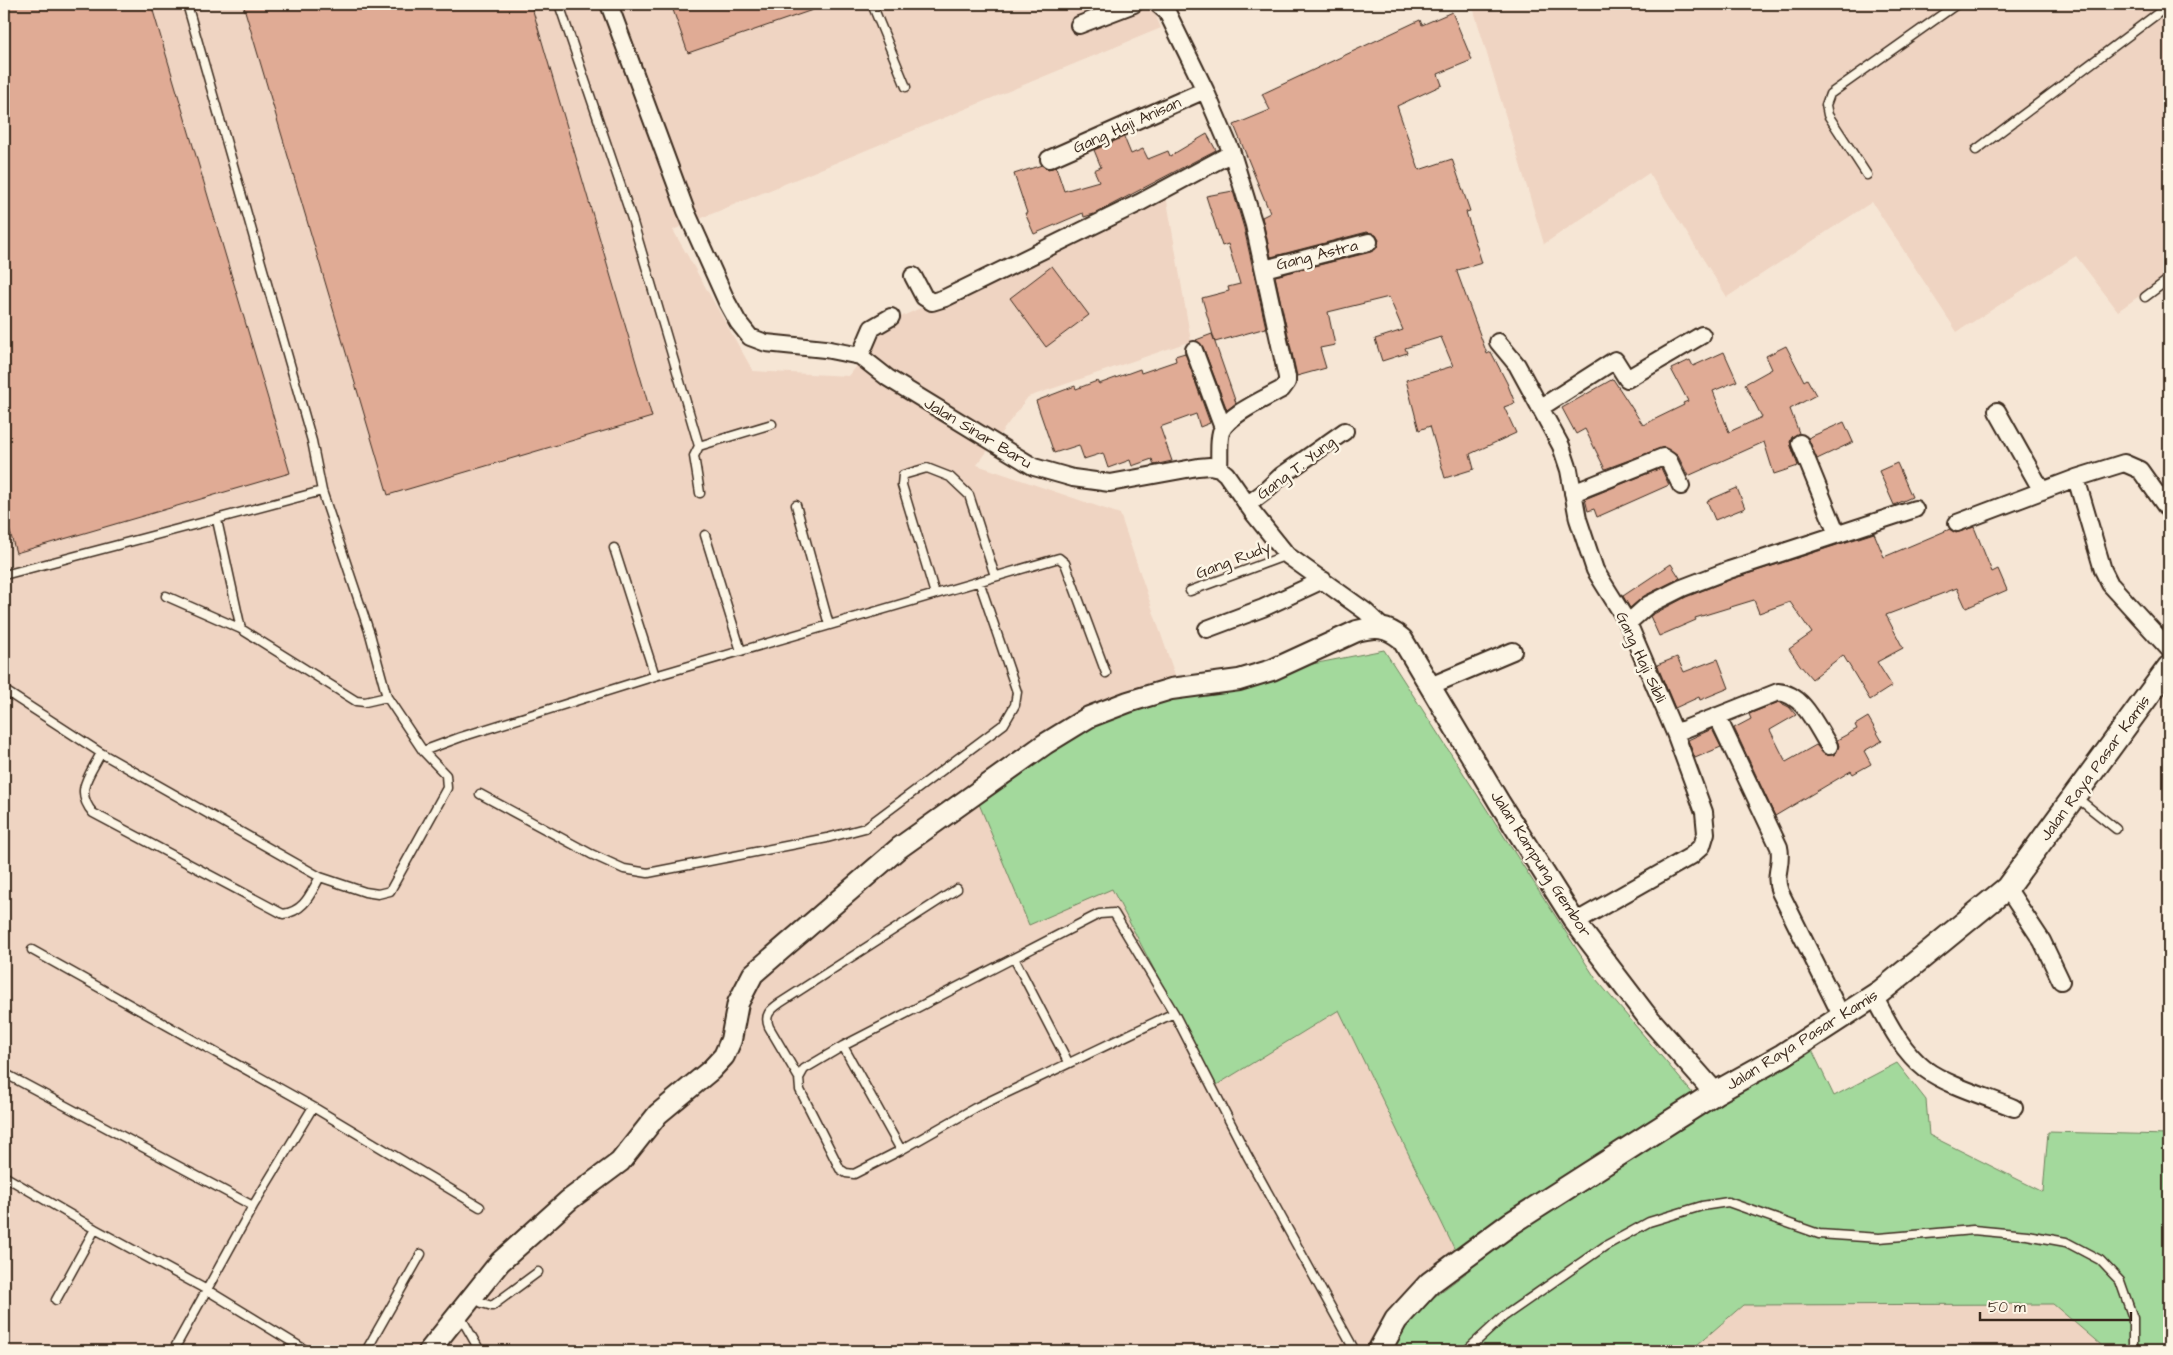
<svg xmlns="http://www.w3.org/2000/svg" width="2173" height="1355" font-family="'Architects Daughter',sans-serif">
  <rect width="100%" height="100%" fill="#f6e6d5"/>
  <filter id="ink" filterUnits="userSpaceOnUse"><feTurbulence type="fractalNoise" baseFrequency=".02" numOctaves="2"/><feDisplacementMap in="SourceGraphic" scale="10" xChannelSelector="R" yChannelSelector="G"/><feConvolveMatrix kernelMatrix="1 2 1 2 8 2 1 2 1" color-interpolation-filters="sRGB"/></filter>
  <g filter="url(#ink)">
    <!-- built -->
    <path fill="#efd4c2" d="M4,4H1151L1161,28L673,230L753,371L849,376L892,321L1166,195L1191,341L1028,397L977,465L1120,514L1180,690L1112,889L1215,1086L1339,1010L1466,1274L1362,1351H4Z
      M1472,4H2169V275L2118,311L2076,256L1957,332L1872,202L1727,297L1649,173L1544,244Z
      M2053,1304L2108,1351H1690L1743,1305Z"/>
    <!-- green -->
    <path fill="#a3d99c" stroke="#6f825d" d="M1384,650L1596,979L1705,1108L1811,1048L1834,1096L1897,1063L1926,1100L1929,1135L2043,1192L2048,1132L2169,1135V1351H2108L2053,1304L1743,1305L1690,1351H1362L1466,1273L1339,1010L1215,1086L1112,889L1029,925L977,799L1066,732L1180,690Z"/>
    <!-- building -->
    <path fill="#e0ab95" stroke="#3b2a1e" d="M4,4H151L290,473L16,553L4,511Z
      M243,4H531L652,417L388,495Z
      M671,4H824V6L688,53Z
      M1452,12L1472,60L1438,74L1442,85L1397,106L1419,170L1452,159L1470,211L1466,212L1482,263L1458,270L1457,272L1487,354L1491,352L1507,383L1515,403L1504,407L1516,433L1470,454L1474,469L1445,478L1430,426L1419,430L1406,380L1453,366L1441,337L1405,348L1407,353L1382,361L1375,339L1403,330L1389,297L1328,312L1335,345L1320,348L1326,368L1297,376L1275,276L1371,252L1376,249L1379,240L1376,235L1367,232L1271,257L1262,217L1270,213L1234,125L1270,110L1262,94L1420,20L1422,25Z
      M1207,134L1216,150L1094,214L1084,217L1083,213L1034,234L1025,213H1027L1014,174L1042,165L1048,169L1056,167L1064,191L1099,181L1094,170L1101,167L1094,150L1124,137L1131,154L1143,149L1148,159L1168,151L1170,156Z
      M1233,191L1244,228L1266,328L1215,342L1202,298L1229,291L1228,287L1240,284L1228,244L1222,246L1206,196Z
      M1052,266L1089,315L1046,347L1010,298Z
      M1212,334L1236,403L1227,410L1203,347L1196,340Z
      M1786,346L1804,381L1807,379L1816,395L1790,409L1799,433L1792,437L1790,442L1798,466L1774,474L1764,442L1688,476L1678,456L1664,447L1605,469L1585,429L1576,434L1562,408L1613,379L1643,425L1684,405L1683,403L1688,401L1671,369L1690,360L1693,366L1724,352L1737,381L1713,391L1729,432L1762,417L1745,384L1772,369L1766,356Z
      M1185,353L1210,423L1200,427L1196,414L1160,427L1172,461L1154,465L1152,459L1132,466L1130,460L1108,468L1103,453L1084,459L1079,445L1054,453L1036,401L1075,386L1076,389L1097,381L1099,384L1140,369L1141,373L1176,361L1175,356Z
      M1844,422L1853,442L1817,459L1808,438Z
      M1897,463L1912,497L1894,505L1879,471Z
      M1661,468L1669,485L1597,517L1594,509L1588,511L1585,499Z
      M1737,488L1745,508L1715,520L1707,501Z
      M1974,527L1992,572L1998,569L2007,590L1966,608L1957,588L1886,615L1903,648L1877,662L1892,686L1870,700L1843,655L1812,679L1800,665L1789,649L1812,633L1790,602L1759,613L1754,600L1695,618L1696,620L1659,636L1650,616L1686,597L1732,579L1874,533L1884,557L1950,529L1956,533Z
      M1671,564L1680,578L1644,596L1630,608L1623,596Z
      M1677,657L1684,672L1718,659L1729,688L1700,700L1699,697L1675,708L1657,665Z
      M1779,702L1789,707L1796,715L1770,730L1786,762L1816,745L1824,754L1834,755L1839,746L1837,740L1857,729L1855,725L1868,717L1882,741L1864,751L1871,764L1853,774L1851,771L1775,816L1734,728L1751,719L1749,714Z
      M1712,729L1721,747L1695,758L1688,740Z"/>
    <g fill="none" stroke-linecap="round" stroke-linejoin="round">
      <!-- service casing -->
      <g stroke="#3b2a1e" stroke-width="11">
        <path id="service" d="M559,4L632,219L699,446
          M872,4L906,87
          M1976,150L2169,5
          M1867,175L1828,115L1826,105L1830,94L1957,4
          M2145,297L2169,279
          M700,493L694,456L699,446L772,424
          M796,505L829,625
          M217,520L241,629
          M705,535L741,651
          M614,548L655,676
          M4,575L322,491
          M1190,591L1287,555
          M935,594L902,485L903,475L927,468L950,477L969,495L995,576
          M166,596L241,629L356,701L365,702L387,697
          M4,690L101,753L320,877L365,892L378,894L390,891L447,788L446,775L423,751L387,697L370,634L322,491L312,441L187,4
          M423,751L461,737L655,676L1059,558L1065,563L1106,673
          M101,753C89,776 74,791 93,813L283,914C305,911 310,894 320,877
          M480,794L591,854L624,869L648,873L827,838L865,828L1004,724L1015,705L1017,692L979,581
          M2076,797L2116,829
          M32,950L313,1107L480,1207
          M1014,958L1068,1062
          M1174,1013L975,1108L901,1150L854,1174L846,1173L840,1169L800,1090L799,1078L804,1069L843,1046L1099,914L1114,913L1174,1013L1247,1155L1355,1351
          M843,1046L901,1150
          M4,1073L253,1206
          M799,1078L769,1027C764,1015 770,1010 780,1003L957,889
          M4,1176L95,1229L207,1290L307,1351
          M474,1297L482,1303L492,1306L538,1272
          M56,1300L95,1229
          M459,1314L480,1351
          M173,1351L253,1206L313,1107
          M366,1351L421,1254
          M1466,1351L1503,1317L1605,1246L1649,1222L1702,1206L1728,1202L1819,1234L1879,1238L1973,1230L2027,1235L2066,1242L2100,1260L2120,1281L2133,1318V1351"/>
      </g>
      <!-- minor casing -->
      <g stroke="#3b2a1e" stroke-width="20">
        <path id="minor" d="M609,4L686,211L727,302L738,322L750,337L766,343L825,349L860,356L888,378L1034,467L1073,478L1110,483L1198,467L1210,466L1219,468L1226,474L1254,514L1287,555L1365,611L1382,627
          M1158,4L1167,12L1205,90L1232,153L1254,225L1287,377V382L1282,389C1266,398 1227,415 1221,432C1218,443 1220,457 1219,468
          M1079,25L1134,4
          M1049,159L1205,90
          M1264,269L1369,242
          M913,276L924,297L932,302L945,298L1139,203L1232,153
          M1498,342L1517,365L1561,446L1569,470L1578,519L1595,570L1628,623L1675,733L1704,812L1706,833L1702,846L1691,856L1575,922
          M1194,350L1223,428
          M860,356L872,328L891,317
          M1540,408L1615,360L1627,379L1702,335
          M1997,411L2042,491
          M1800,443L1837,534
          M2076,478L2103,570L2110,584L2169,649
          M1573,493L1663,457L1669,461L1681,486
          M1247,505L1263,493L1281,476L1345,431
          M1957,523L2076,478L2124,463L2140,470L2169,511
          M1628,623L1648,605L1682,588L1729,570L1915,509
          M1207,629L1263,608L1323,580
          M1430,686L1513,651
          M1717,716L1779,847C1783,864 1773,875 1780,892L1842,1017
          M1675,733L1778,692C1804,694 1816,726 1829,746
          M2007,888L2042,941L2061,981
          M1874,996C1888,1022 1901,1050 1925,1069C1948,1086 1988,1097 2014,1108"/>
      </g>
      <!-- tertiary casing -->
      <g stroke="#3b2a1e" stroke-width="24">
        <path id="tertiary" d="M429,1351L500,1262L569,1200L620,1162L658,1114L711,1070L724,1056L731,1040L738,1003L753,974L899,848L1045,744L1089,717L1128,702L1171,689L1239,680L1272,670L1357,631C1375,626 1387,626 1402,639L1499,802L1575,922L1646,1015L1715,1093"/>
      </g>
      <!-- secondary casing -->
      <g stroke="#3b2a1e" stroke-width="26">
        <path id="secondary" d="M1379,1351L1396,1320L1430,1283L1510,1224L1715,1093L1783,1055L1880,992L2007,888L2169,667"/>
      </g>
      <!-- service -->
      <use href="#service" stroke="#fcf5e5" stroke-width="8"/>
      <!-- minor -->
      <use href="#minor" stroke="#fcf5e5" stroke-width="16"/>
      <!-- tertiary -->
      <use href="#tertiary" stroke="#fcf5e5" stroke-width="20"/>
      <!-- secondary -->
      <use href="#secondary" stroke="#fcf5e5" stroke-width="22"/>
    </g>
  </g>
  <g text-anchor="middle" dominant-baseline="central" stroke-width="5" stroke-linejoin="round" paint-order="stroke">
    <!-- street labels -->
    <g font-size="16" fill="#3b2a1e" stroke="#fcf5e5">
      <text transform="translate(1127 125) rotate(-24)">Gang Haji Anisan</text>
      <text transform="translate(1317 255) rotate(-14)">Gang Astra</text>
      <text transform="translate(978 433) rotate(31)">Jalan Sinar Baru</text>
      <text transform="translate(1296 468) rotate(-37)">Gang T. Yung</text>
      <text transform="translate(1233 560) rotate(-21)">Gang Rudy</text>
      <text transform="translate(1641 657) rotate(65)">Gang Haji Sibli</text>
      <text transform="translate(2095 768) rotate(-54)">Jalan Raya Pasar Kamis</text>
      <text transform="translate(1541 864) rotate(57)">Jalan Kampung Gembor</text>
      <text transform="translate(1802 1040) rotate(-32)">Jalan Raya Pasar Kamis</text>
    </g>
  </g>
  <!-- margin -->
  <rect width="2173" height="1355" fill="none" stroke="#fcf5e5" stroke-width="20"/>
  <rect x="10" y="10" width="2153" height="1335" fill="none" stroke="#3b2a1e" stroke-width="2" filter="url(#ink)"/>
  <!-- scale -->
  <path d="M1980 1312v8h151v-8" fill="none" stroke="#3b2a1e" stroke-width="2.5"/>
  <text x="1988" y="1312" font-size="15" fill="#3b2a1e" stroke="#fcf5e5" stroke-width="4" paint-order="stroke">50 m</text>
</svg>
